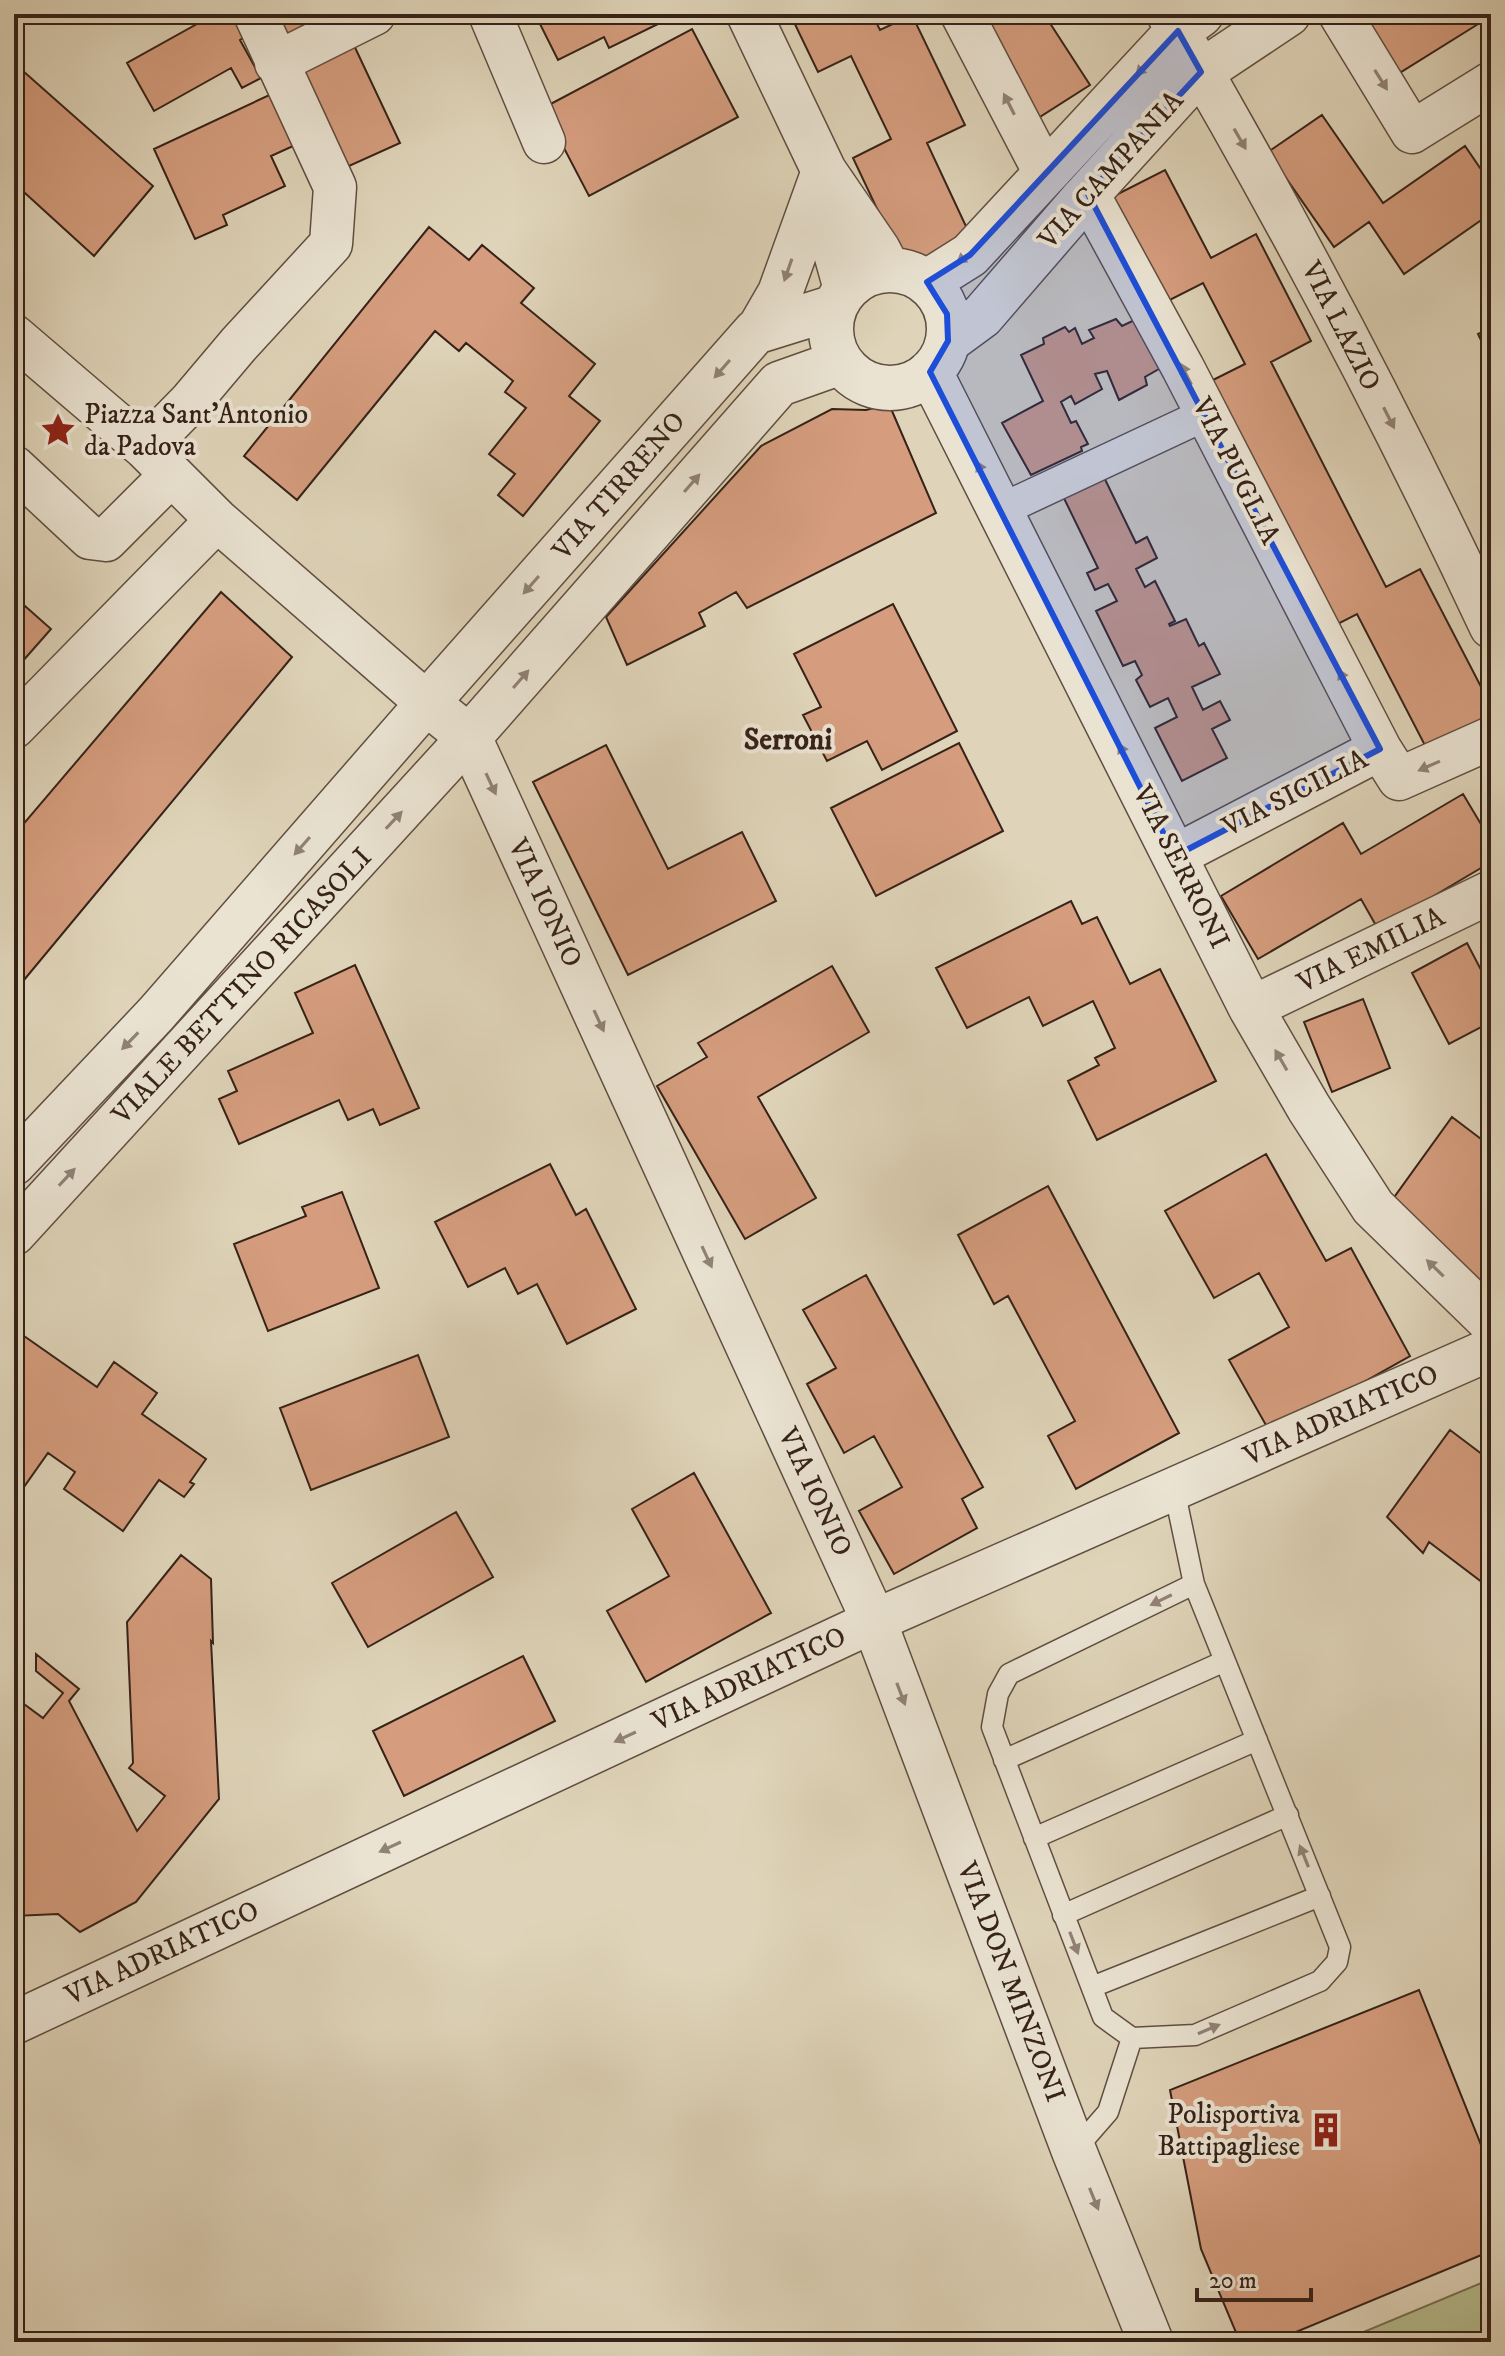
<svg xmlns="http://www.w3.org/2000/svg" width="1505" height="2356" font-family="'IM FELL DW Pica',serif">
  <rect width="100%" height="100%" fill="#dfd4b9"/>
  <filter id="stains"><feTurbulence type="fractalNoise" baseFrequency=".0025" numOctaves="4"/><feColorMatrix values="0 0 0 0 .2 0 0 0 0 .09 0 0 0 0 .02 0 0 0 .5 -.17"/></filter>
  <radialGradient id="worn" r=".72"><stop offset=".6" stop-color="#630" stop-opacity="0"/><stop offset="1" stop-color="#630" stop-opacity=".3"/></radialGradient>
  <!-- green -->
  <path fill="#b5bc8d" stroke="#766f53" stroke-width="2" d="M1491,2279V2342H1364L1361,2333Z"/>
  <!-- building -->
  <path fill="#d59d7e" stroke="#362219" stroke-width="2" d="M215,14H234L246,36L240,40L261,78L242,88L231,68L154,111L127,63Z
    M265,14H344L280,45Z
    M535,14H653L658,24L609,48L604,37L558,60Z
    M790,14H872L880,30L912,15L965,125L927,143L971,237L905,268L853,158L891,139L851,56L818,72Z
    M967,14H1044L1090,85L1035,120Z
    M1371,14H1491V16L1385,82L1351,27Z
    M692,29L738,117L589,196L543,108Z
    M351,39L400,143L338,171L290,68Z
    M14,63L153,186L94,256L14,183Z
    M278,91L302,142L271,156L285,186L223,215L227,225L195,239L154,149Z
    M1322,115L1383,203L1465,146L1491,184V216L1490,214L1404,274L1369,222L1334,247L1268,152Z
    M1165,170L1211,258L1256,234L1311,341L1271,362L1386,587L1420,569L1491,706V729L1432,759L1357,614L1326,630L1201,386L1245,364L1203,283L1160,305L1106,200Z
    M429,227L469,260L482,245L534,288L521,303L595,364L569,396L600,421L523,516L498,495L515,474L489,454L526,408L505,392L513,381L466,343L459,351L435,331L297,500L244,456Z
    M1145,315L1173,361L1145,377L1147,385L1119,400L1107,371L1095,374L1102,389L1075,404L1071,396L1061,402L1071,423L1076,421L1088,444L1081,447L1082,451L1031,475L1002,423L1043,401L1021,355L1044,344L1043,338L1065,327L1069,332L1075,328L1082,344L1094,338L1089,330L1116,319L1122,326Z
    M1491,328V361L1478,334Z
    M889,404L936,513L747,608L736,592L699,613L705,626L627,665L606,617L761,446L832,409L866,410Z
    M1099,467L1136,543L1147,537L1157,558L1136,569L1145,587L1155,581L1175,621L1169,624L1170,626L1186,619L1199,646L1204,643L1220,674L1192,687L1203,710L1220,701L1230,720L1212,729L1227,758L1182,781L1155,728L1177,717L1168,698L1150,707L1136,680L1142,675L1135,661L1123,666L1096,611L1117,601L1108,584L1095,590L1087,573L1098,568L1058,486Z
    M221,592L292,657L19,986L14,982V835Z
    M893,604L957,731L882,770L867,741L827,761L803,715L821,707L794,654Z
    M25,606L51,629L14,671V618Z
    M959,743L1003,831L876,896L831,808Z
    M606,745L668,869L742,832L776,901L628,975L533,782Z
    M1463,794L1491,841V862L1378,929L1361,899L1258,959L1221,896L1343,823L1361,854Z
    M1071,901L1082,924L1097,917L1130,984L1160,969L1216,1081L1097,1140L1068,1081L1099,1065L1095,1058L1115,1048L1093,1001L1043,1026L1029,997L967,1028L936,968Z
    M1467,943L1491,989V1022L1449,1044L1412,973Z
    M355,965L419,1108L380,1125L373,1109L348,1120L339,1100L239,1144L219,1099L237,1091L228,1071L313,1033L295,993Z
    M832,966L869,1032L758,1097L816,1198L745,1239L657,1086L707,1057L698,1043Z
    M1363,999L1390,1068L1332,1092L1304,1022Z
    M1452,1117L1485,1142L1487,1140L1491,1143V1305L1390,1203Z
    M1266,1154L1326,1261L1351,1248L1410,1356L1271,1434L1229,1360L1289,1327L1259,1273L1214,1298L1165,1211Z
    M550,1164L576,1215L586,1209L636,1309L567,1344L537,1284L518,1294L505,1268L468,1287L435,1222Z
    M1048,1186L1179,1433L1076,1489L1048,1436L1075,1421L1008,1296L994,1304L958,1235Z
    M342,1192L379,1288L268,1331L234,1244L306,1216L302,1207Z
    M866,1275L983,1487L962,1499L977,1528L894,1574L859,1511L902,1487L874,1436L844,1453L807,1384L836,1368L803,1310Z
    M14,1329L97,1387L114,1362L157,1393L142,1414L206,1459L190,1482L194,1484L184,1497L159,1480L123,1531L64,1489L75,1472L48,1453L14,1501Z
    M418,1355L449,1437L311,1490L280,1408Z
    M1450,1430L1491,1461V1589L1429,1542L1423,1553L1387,1517Z
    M694,1473L771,1613L646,1682L607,1611L669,1576L632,1509Z
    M456,1512L493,1577L368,1647L332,1583Z
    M181,1555L211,1579L213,1643L211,1641L219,1799L136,1902L80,1932L58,1914L14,1916V1684L24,1704L43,1718L63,1693L36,1671V1654L79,1689L69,1701L137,1831L165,1796L129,1768L133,1763L127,1622Z
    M523,1656L555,1721L404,1796L373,1731Z
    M1419,1990L1491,2170V2251L1272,2342H1240L1201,2249L1170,2090Z"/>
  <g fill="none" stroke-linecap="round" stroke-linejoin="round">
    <!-- service casing -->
    <g stroke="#604e41" stroke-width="23">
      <path id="service" d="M1004,1760L1225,1661
        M1034,1838L1257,1740
        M1063,1915L1288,1815
        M1092,1987L1320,1896
        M1132,2038L1195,2035L1320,1981L1337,1962L1340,1947L1194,1584
        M1074,2151L1108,2112L1132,2038L1103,2017L992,1727L998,1694L1009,1674L1194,1584L1174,1489"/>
    </g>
    <!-- pedestrian casing -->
    <g stroke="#604e41" stroke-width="35">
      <path id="pedestrian" d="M1001,510L1206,414"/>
    </g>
    <!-- minor casing -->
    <g stroke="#604e41" stroke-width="45">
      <path id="minor" d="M490,14L544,142
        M962,14L1045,173
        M1168,14C1285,213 1393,418 1491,627
        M1340,14L1412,132L1491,83
        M276,63L374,14
        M1088,194L1183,368L1380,749L1399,779L1491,738
        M14,336L145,448L217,520L427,703L156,1014L14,1164
        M145,448L190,402L239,344L331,244L335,187L255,14
        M14,467L90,538L106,540L171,475
        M14,727L217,520
        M1175,856L1380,749
        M1251,1008L1491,892
        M14,1234L469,737
        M14,2023L874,1621L1491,1349"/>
    </g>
    <!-- tertiary casing -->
    <g stroke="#604e41" stroke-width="47">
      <path id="tertiary" d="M749,14L824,171L878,250L888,269
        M823,181L822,203L846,289
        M831 329a59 59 0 1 1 118 0a59 59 0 1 1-118 0Z
        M927,282L970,255L1178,31L1201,14
        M835,307L755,332L427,703L469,737L874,1621L1074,2151L1151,2342
        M758,331L780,293L824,171
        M948,341L982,316L1084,198L1184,88L1201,72L1288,14
        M930,372L1251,1008L1309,1108L1373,1207L1491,1322
        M469,737L779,384L841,362"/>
    </g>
    <!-- service -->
    <use href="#service" stroke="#eae3d2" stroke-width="20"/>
    <!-- pedestrian -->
    <use href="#pedestrian" stroke="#eae3d2" stroke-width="32"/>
    <!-- minor -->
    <use href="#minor" stroke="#eae3d2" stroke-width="42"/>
    <!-- tertiary -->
    <use href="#tertiary" stroke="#eae3d2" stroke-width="44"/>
  </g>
  <!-- one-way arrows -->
  <defs><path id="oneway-solid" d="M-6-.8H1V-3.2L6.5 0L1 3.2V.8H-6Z" transform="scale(2)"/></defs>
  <g fill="#908276">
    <use href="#oneway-solid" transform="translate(1144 67) rotate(133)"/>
    <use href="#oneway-solid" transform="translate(1381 80) rotate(58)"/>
    <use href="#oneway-solid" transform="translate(1009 104) rotate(-117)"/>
    <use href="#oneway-solid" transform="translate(1240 139) rotate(60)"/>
    <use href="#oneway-solid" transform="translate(966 256) rotate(142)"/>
    <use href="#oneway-solid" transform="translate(788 270) rotate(109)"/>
    <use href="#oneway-solid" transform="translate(722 369) rotate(131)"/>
    <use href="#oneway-solid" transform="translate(1186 374) rotate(-117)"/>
    <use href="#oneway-solid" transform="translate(1389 418) rotate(63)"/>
    <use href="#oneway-solid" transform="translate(982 472) rotate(-117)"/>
    <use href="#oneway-solid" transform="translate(692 483) rotate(-49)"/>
    <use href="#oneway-solid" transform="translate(531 585) rotate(131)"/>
    <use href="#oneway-solid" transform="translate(521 679) rotate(-49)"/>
    <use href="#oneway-solid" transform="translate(1344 680) rotate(-117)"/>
    <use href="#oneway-solid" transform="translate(1124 754) rotate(-117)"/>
    <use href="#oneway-solid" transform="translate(1429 766) rotate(156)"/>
    <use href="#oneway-solid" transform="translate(491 784) rotate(65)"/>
    <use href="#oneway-solid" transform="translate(394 820) rotate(-47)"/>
    <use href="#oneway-solid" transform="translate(302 846) rotate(131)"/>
    <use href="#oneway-solid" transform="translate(599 1021) rotate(65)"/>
    <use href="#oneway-solid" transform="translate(130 1041) rotate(134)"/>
    <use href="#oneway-solid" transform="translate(1281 1060) rotate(-120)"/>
    <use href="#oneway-solid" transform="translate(67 1177) rotate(-47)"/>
    <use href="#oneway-solid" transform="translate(707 1257) rotate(65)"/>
    <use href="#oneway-solid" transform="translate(1435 1268) rotate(-136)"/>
    <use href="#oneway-solid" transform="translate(1161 1600) rotate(154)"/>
    <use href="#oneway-solid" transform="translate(901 1694) rotate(69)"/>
    <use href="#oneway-solid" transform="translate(625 1737) rotate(155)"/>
    <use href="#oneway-solid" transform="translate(390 1847) rotate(155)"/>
    <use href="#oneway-solid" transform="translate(1304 1856) rotate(-112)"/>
    <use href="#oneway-solid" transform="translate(1074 1943) rotate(69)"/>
    <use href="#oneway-solid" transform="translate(1209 2029) rotate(-23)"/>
    <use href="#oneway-solid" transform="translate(1094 2199) rotate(68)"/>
  </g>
  <!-- marked area -->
  <path fill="#1d4ed8" fill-opacity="0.2" stroke="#1d4ed8" stroke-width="6" stroke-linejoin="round" d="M1178,31L1201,72L1088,194L1380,749L1175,856L930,372L948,341L947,314L927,282L970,255Z"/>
  <!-- icons -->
  <defs>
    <g id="sight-bare" transform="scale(2.76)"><path d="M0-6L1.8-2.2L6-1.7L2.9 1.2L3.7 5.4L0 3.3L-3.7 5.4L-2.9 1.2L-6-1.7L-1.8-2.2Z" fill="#8f2418" stroke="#eae3d2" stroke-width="2.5" paint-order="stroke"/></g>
    <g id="building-bare" transform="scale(2.76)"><path d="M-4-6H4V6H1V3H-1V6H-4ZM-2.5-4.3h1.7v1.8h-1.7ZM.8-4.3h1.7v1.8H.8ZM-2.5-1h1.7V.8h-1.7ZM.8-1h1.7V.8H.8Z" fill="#8f2418" stroke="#eae3d2" stroke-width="2.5" paint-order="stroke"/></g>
  </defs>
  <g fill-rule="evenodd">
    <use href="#sight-bare" x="58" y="430"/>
    <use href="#building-bare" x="1326" y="2130"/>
  </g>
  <g text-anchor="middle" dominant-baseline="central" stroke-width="8" stroke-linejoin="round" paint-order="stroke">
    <!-- street labels -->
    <g font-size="28" fill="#362219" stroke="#eae3d2">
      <text transform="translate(1111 170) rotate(-48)">VIA CAMPANIA</text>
      <text transform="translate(1341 326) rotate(63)">VIA LAZIO</text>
      <text transform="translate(1236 471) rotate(63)">VIA PUGLIA</text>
      <text transform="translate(619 486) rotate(-49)">VIA TIRRENO</text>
      <text transform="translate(1295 793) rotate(-27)">VIA SICILIA</text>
      <text transform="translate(1181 867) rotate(63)">VIA SERRONI</text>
      <text transform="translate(545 903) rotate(65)">VIA IONIO</text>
      <text transform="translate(1371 950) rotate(-26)">VIA EMILIA</text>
      <text transform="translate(242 986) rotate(-47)">VIALE BETTINO RICASOLI</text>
      <text transform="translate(1341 1415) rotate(-24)">VIA ADRIATICO</text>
      <text transform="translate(815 1492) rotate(65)">VIA IONIO</text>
      <text transform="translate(749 1679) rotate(-25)">VIA ADRIATICO</text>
      <text transform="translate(162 1953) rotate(-25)">VIA ADRIATICO</text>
      <text transform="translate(1011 1982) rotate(69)">VIA DON MINZONI</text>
    </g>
    <!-- poi labels -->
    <g font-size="28" fill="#362219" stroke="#eae3d2" text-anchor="start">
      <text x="84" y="414">Piazza Sant'Antonio<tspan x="84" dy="32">da Padova</tspan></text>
      <text x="1300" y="2114" text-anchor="end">Polisportiva<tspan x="1300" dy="32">Battipagliese</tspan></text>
    </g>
    <!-- neighbourhood labels -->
    <g font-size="30" font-weight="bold" fill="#362219" stroke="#eae3d2">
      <text x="788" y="740">Serroni</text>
    </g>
  </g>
  <!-- margin -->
  <rect width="1505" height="2356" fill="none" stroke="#dfd4b9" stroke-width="48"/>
  <rect x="16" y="16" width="1473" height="2324" fill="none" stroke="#362219" stroke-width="4"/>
  <rect x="24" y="24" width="1457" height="2308" fill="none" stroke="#362219" stroke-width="2"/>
  <!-- scale -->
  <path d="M1197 2288v12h114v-12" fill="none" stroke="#362219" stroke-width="4"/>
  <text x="1209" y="2288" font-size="24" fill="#362219" stroke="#eae3d2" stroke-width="6" paint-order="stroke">20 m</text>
  <rect width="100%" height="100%" filter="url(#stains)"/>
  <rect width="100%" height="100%" fill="url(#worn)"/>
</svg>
